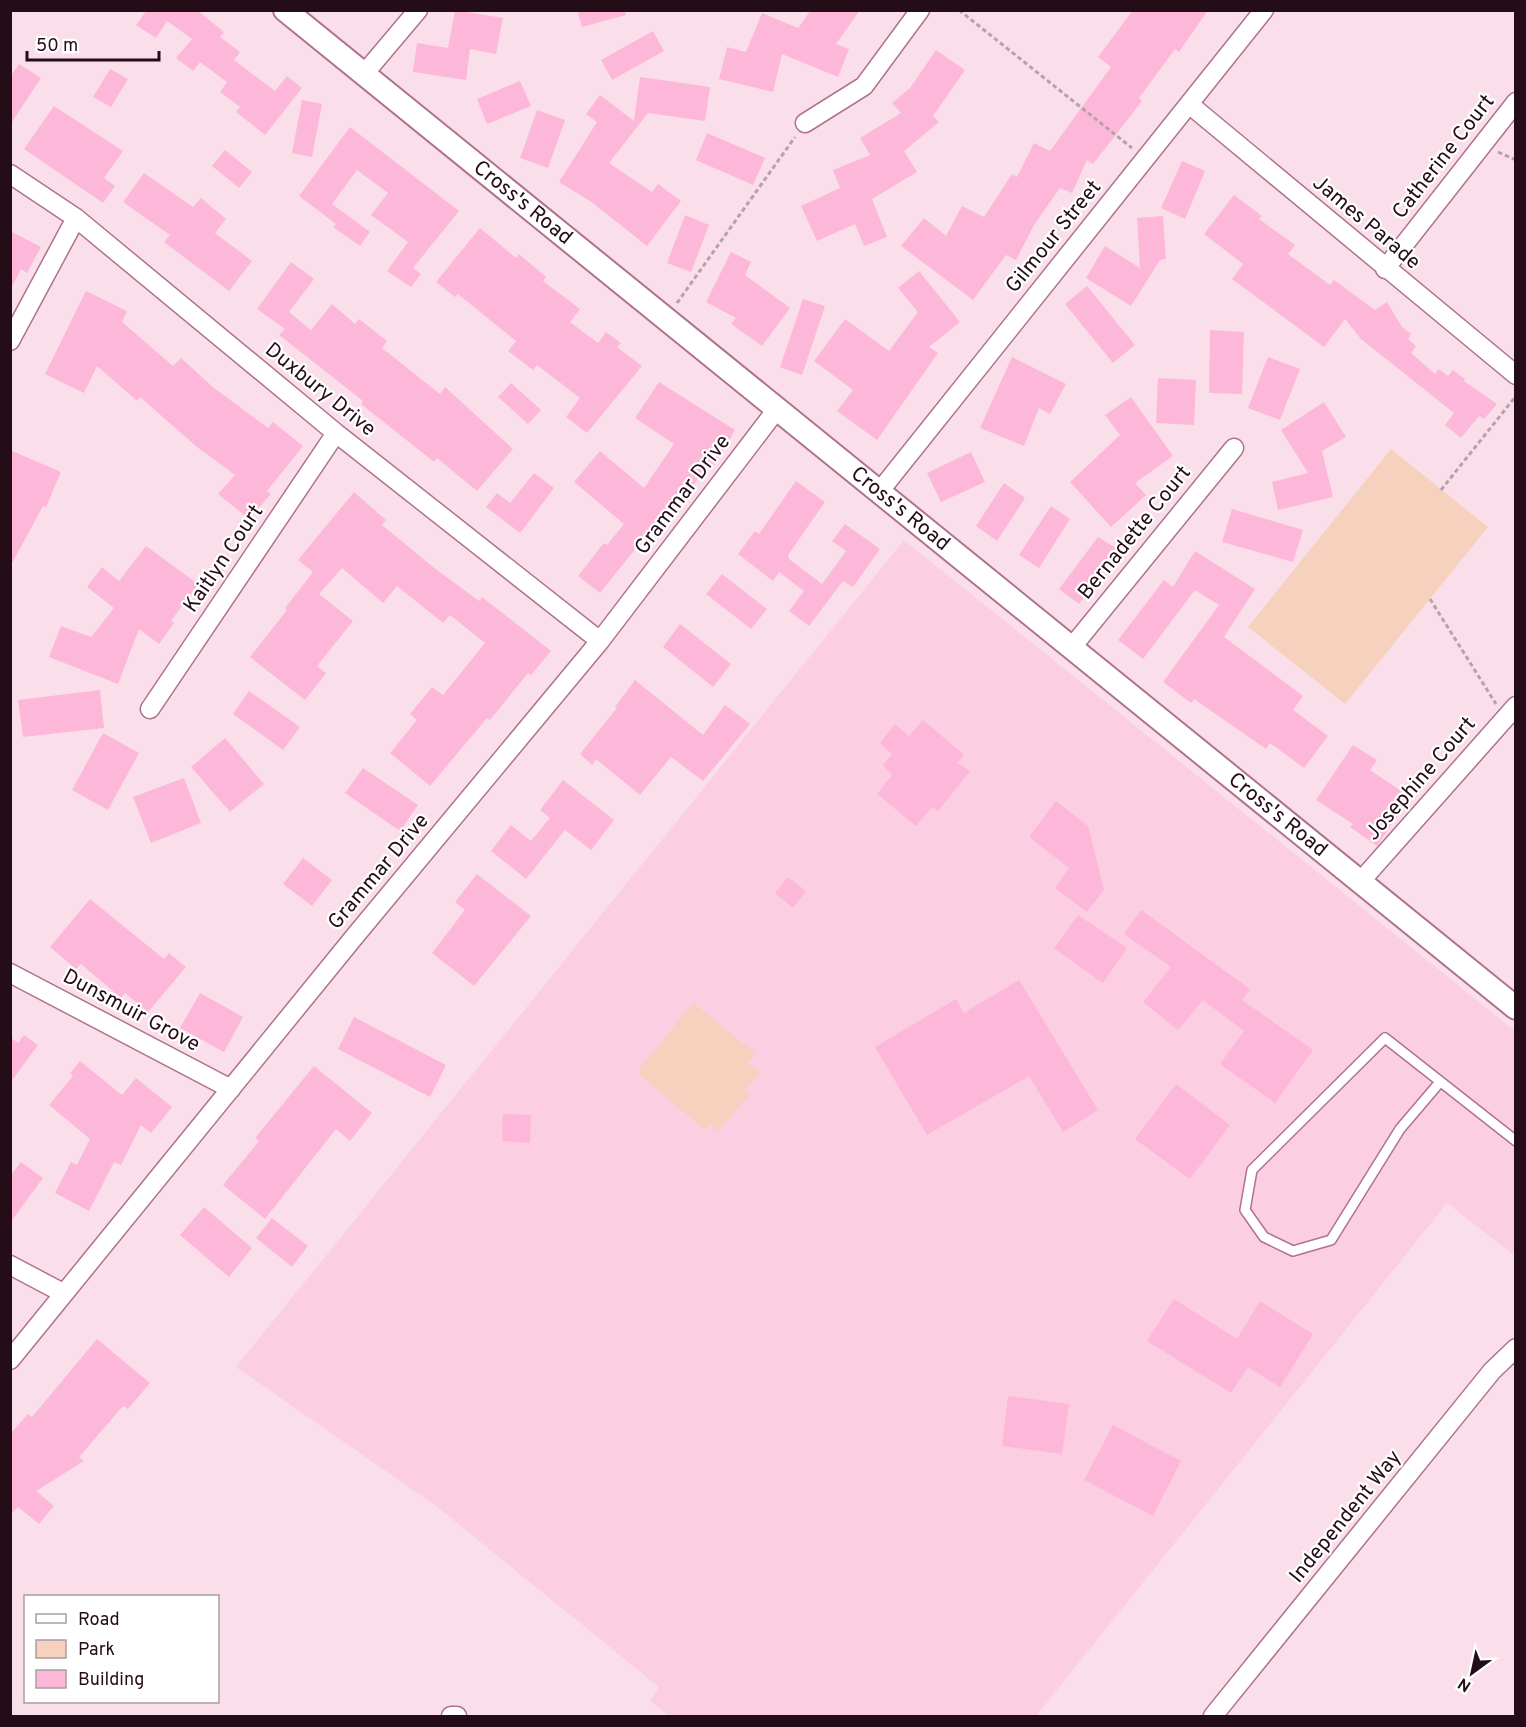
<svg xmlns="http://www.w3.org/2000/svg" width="1526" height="1727" font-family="Overpass,sans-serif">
  <rect width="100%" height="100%" fill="#fadfeb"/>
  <!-- built -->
  <path fill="#fbcee2" d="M904,540L1515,1031V1256L1447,1203L1036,1716H669L650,1701L659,1687L436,1506L236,1367Z"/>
  <!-- green -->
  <path fill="#f5d1be" d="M1391,449L1488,527L1345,704L1248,627Z
    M693,1003L755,1053L748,1063L760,1072L745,1090L750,1094L718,1131L710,1124L705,1130L637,1072Z"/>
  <!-- building -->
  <path fill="#fdb7d8" d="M147,10H197L224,32L220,37L240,52L234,60L275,91L287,76L302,88L265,135L236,112L240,107L220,92L227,82L200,62L193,71L176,58L192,39L167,21L156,38L136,25Z
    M455,10L503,18L496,54L470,49L466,80L413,72L417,43L448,48Z
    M577,10H625L626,15L582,27Z
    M811,10H860L836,44L849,49L838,77L782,54L773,92L719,79L727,47L746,52L762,13L798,28Z
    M1133,10H1208L1179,52L1175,49L1139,98L1142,101L1093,164L1087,160L1072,193L1060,188L1034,225L1016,260L1006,255L973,300L901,246L924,218L946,236L962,206L984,217L1012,174L1017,177L1034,143L1050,151L1111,67L1098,57Z
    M653,31L664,51L612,80L601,60Z
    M936,50L965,70L933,116L939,122L904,151L917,172L872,199L887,237L864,246L855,224L817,241L801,206L840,188L833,170L870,155L860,138L901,113L892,103L910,88Z
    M19,64L41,78L10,125V77Z
    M110,69L128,79L111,107L93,97Z
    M640,77L710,87L705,121L648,113L609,163L652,192L658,184L681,201L647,246L590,201L559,182L597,122L586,114L600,95L634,121Z
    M520,81L531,106L487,124L477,99Z
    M302,100L322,104L312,157L292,153Z
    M54,106L123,151L104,178L115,186L103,203L24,149Z
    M537,110L565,120L548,168L520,158Z
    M350,127L459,211L413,268L421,274L411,287L387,271L408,242L371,215L388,193L357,170L332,204L370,232L360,246L333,227L336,224L299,196Z
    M707,133L765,158L753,185L696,160Z
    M225,150L252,172L239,188L212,166Z
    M1182,161L1205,171L1185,219L1161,208Z
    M144,173L193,207L201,198L226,219L215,233L252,261L229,291L164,242L170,235L123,202Z
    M1234,195L1262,216L1259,219L1295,245L1288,254L1330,285L1334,280L1375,310L1387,302L1402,327L1411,334L1408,339L1416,346L1411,353L1435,374L1439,369L1448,376L1453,370L1465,379L1464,381L1497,404L1484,419L1479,416L1461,438L1445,425L1454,413L1361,339L1345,319L1324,347L1232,279L1243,264L1204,234Z
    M685,215L709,225L691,272L667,263Z
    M1163,216L1166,259L1160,260L1131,306L1086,278L1105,246L1140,268L1137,218Z
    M480,228L516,258L519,254L546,277L543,281L580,309L570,322L598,343L606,332L621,343L617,347L642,366L587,433L566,417L580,398L537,365L533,370L508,351L516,341L458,294L455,297L436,282Z
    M10,231L41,247L27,273L21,269L10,290Z
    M731,252L751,262L745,275L790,308L762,346L731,324L736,318L706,302Z
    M291,262L314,279L289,312L311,330L332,304L355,324L359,319L387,341L382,348L440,394L445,387L513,449L477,491L437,458L434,462L361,404L363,401L279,335L285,329L257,309Z
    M919,271L960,322L929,347L938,353L877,440L837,411L853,390L814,361L845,319L889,351L918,312L898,288Z
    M1087,286L1135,345L1113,363L1065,304Z
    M86,291L127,311L122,322L173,366L181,358L214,388L268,428L273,422L303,446L267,491L271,494L249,519L218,494L235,475L197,447L140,397L137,401L97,366L84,393L45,374Z
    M803,299L825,306L802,375L780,367Z
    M1210,330L1244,332L1242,394L1209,393Z
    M1012,357L1066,384L1050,414L1039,408L1024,446L980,428Z
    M1268,357L1300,369L1280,420L1248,408Z
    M1158,378L1196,380L1194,425L1156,423Z
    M659,382L735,430L713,467L708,464L682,502L676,498L600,593L578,576L604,543L607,545L624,524L574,482L600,451L644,488L674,444L635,418Z
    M511,383L541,410L528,424L498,397Z
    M1131,397L1173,456L1135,483L1146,495L1111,527L1070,482L1120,435L1105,415Z
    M1324,402L1346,437L1322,451L1333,497L1278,510L1272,482L1308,473L1281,430Z
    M10,450L61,472L46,507L43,506L10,567Z
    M971,452L985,482L941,502L927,473Z
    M534,473L554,488L520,533L486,507L497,493L510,503Z
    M796,481L825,502L788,555L789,559L822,584L846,551L832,541L845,524L880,549L853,587L843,581L809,626L789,611L804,591L779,572L773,581L738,554L755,531L759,534Z
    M1004,483L1025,498L997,541L976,526Z
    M354,492L386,520L382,525L433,567L479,601L482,597L551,651L531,675L528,673L490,720L487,718L430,786L390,753L417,720L410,714L432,687L443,695L485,643L450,615L443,623L397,586L383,603L342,568L319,594L353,621L317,666L326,673L305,700L250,657L287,610L285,608L313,572L298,560Z
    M1051,506L1070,519L1039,568L1019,555Z
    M1232,509L1303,530L1293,562L1222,542Z
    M1098,537L1119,550L1079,604L1059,589Z
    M146,546L198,584L171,621L174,623L159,644L139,629L118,684L49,657L61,626L91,637L114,608L87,587L102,567L119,581Z
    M1195,551L1255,589L1224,637L1303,696L1293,710L1328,736L1304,768L1270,743L1266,749L1194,699L1191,703L1163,682L1219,605L1195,590L1143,659L1118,640L1164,580L1173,587Z
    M722,574L767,609L751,629L706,594Z
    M680,624L731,664L713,687L663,647Z
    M635,680L703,735L725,705L750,724L703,781L671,757L640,795L596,759L592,765L580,754L617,708L615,707Z
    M100,690L104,728L23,737L18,700Z
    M249,691L300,727L283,750L233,714Z
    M923,720L964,755L957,763L970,771L938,811L932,807L916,826L877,794L892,775L883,765L892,754L880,743L895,724L909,736Z
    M103,733L139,753L108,810L72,790Z
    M225,738L264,784L230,812L191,767Z
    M1353,745L1377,760L1370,770L1410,797L1377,846L1350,827L1353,824L1316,800Z
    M363,768L418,805L400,831L345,793Z
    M184,778L201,823L151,843L133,797Z
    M563,780L614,820L591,850L565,830L526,879L491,851L511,825L531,841L550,818L540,810Z
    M1056,801L1088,826L1104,890L1087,912L1055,888L1069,868L1029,837Z
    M303,858L332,880L312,906L283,884Z
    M477,874L531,916L474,986L432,953L465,910L455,902Z
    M788,877L806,891L793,908L775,893Z
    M90,899L164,959L169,953L186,967L148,1012L125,993L121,998L81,964L76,969L50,947Z
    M1141,910L1250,989L1242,1000L1313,1050L1275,1103L1220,1064L1244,1031L1203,1000L1178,1030L1143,1002L1171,967L1124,934Z
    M1078,915L1127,948L1103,983L1054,948Z
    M1019,980L1098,1110L1063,1132L1029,1076L927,1135L875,1047L956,999L964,1013Z
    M200,993L243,1017L224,1052L180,1028Z
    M354,1017L446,1065L430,1097L338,1049Z
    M24,1035L38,1045L10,1083V1037L18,1043Z
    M80,1061L122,1095L136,1078L172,1107L151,1133L141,1125L121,1165L114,1162L89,1211L55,1193L71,1162L77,1165L90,1139L49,1105L73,1076L70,1073Z
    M314,1066L372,1113L350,1141L336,1129L265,1219L223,1185L259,1141L255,1138Z
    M1176,1084L1230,1125L1190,1179L1135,1139Z
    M503,1114L531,1115L530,1143L502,1141Z
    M21,1162L43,1178L10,1223V1176Z
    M204,1207L252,1248L229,1277L180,1235Z
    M272,1218L308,1246L292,1267L256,1238Z
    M1174,1299L1237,1339L1260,1301L1313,1334L1280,1387L1248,1367L1231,1393L1147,1341Z
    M97,1339L150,1383L128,1409L123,1406L79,1457L84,1461L36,1491L54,1506L39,1524L18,1507L10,1515V1434L28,1414L32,1417Z
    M1008,1396L1069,1404L1062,1454L1002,1446Z
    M1113,1425L1181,1461L1153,1516L1084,1480Z"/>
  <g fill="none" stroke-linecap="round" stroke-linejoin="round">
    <!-- service casing -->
    <g stroke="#af728f" stroke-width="12">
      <path id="service" d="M1440,1082L1400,1129L1331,1240L1293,1251L1264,1237L1245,1210L1252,1170L1385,1038L1516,1141"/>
    </g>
    <!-- minor casing -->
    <g stroke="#af728f" stroke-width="21">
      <path id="minor" d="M364,74L418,10
        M1189,104L1516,375
        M805,123L864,86L920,10
        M10,174L76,218L336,433L600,641
        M1385,269L1516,102
        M10,341L76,218
        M879,492L1264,10
        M1072,647L1234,448
        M150,709L336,433
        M1360,882L1516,706
        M10,973L231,1089
        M10,1265L63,1293
        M10,1360L355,936L600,641L777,409
        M451,1716H457
        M1213,1716L1492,1371L1516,1348"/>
    </g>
    <!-- tertiary casing -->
    <g stroke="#af728f" stroke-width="26">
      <g id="tertiary">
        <path id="s1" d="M285,10L1516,1008"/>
      </g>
    </g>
    <!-- path -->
    <path stroke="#baa0ac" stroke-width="3" stroke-dasharray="4.5 3" stroke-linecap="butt" d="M959,10L1132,148
      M1498,152L1516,160
      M677,303L795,137
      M1441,490L1516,396
      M1430,599L1496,704"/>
    <!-- service -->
    <use href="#service" stroke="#fff" stroke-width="9"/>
    <!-- minor -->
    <use href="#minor" stroke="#fff" stroke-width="18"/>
    <!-- tertiary -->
    <use href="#tertiary" stroke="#fff" stroke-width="22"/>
  </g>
  <g text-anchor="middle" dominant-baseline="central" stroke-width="4.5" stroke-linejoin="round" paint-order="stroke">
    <!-- street labels -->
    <g font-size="21" fill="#240d19" stroke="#fff">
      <text transform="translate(1444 157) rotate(-52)">Catherine Court</text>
      <text stroke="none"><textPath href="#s1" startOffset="306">Cross's Road</textPath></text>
      <text transform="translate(1366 223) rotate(40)">James Parade</text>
      <text transform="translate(1054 237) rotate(-51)">Gilmour Street</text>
      <text transform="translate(320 390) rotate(39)">Duxbury Drive</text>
      <text transform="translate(683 495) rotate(-53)">Grammar Drive</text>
      <text stroke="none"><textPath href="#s1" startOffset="792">Cross's Road</textPath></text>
      <text transform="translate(1135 533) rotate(-51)">Bernadette Court</text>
      <text transform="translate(224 559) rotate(-56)">Kaitlyn Court</text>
      <text transform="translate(1421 779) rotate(-49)">Josephine Court</text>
      <text stroke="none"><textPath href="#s1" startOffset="1278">Cross's Road</textPath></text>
      <text transform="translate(379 872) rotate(-50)">Grammar Drive</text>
      <text transform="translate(131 1011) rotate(28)">Dunsmuir Grove</text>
      <text transform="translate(1346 1517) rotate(-51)">Independent Way</text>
    </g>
  </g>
  <!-- border -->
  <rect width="1526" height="1727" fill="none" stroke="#240d19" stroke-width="24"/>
  <!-- legend -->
  <rect x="24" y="1595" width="195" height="108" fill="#ffffff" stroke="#a79ea3" stroke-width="1.5"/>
  <rect x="36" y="1614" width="30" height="9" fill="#ffffff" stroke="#a79ea3" stroke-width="1.5"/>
  <text x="78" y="1625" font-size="18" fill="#240d19">Road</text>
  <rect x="36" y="1640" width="30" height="18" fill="#f5d1be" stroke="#a79ea3" stroke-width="1.5"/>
  <text x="78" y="1655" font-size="18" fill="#240d19">Park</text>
  <rect x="36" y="1670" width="30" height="18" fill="#fdb7d8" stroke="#a79ea3" stroke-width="1.5"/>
  <text x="78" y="1685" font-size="18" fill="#240d19">Building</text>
  <!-- north arrow -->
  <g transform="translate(1472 1673) rotate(213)" stroke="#ffffff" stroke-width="4.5" paint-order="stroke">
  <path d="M0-4.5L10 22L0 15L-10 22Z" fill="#240d19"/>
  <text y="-9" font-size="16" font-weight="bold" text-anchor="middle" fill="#240d19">N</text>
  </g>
  <!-- scale -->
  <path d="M27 51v9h132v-9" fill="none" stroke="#240d19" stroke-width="3"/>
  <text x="36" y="51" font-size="18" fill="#240d19" stroke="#ffffff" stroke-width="4.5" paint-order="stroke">50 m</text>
</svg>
